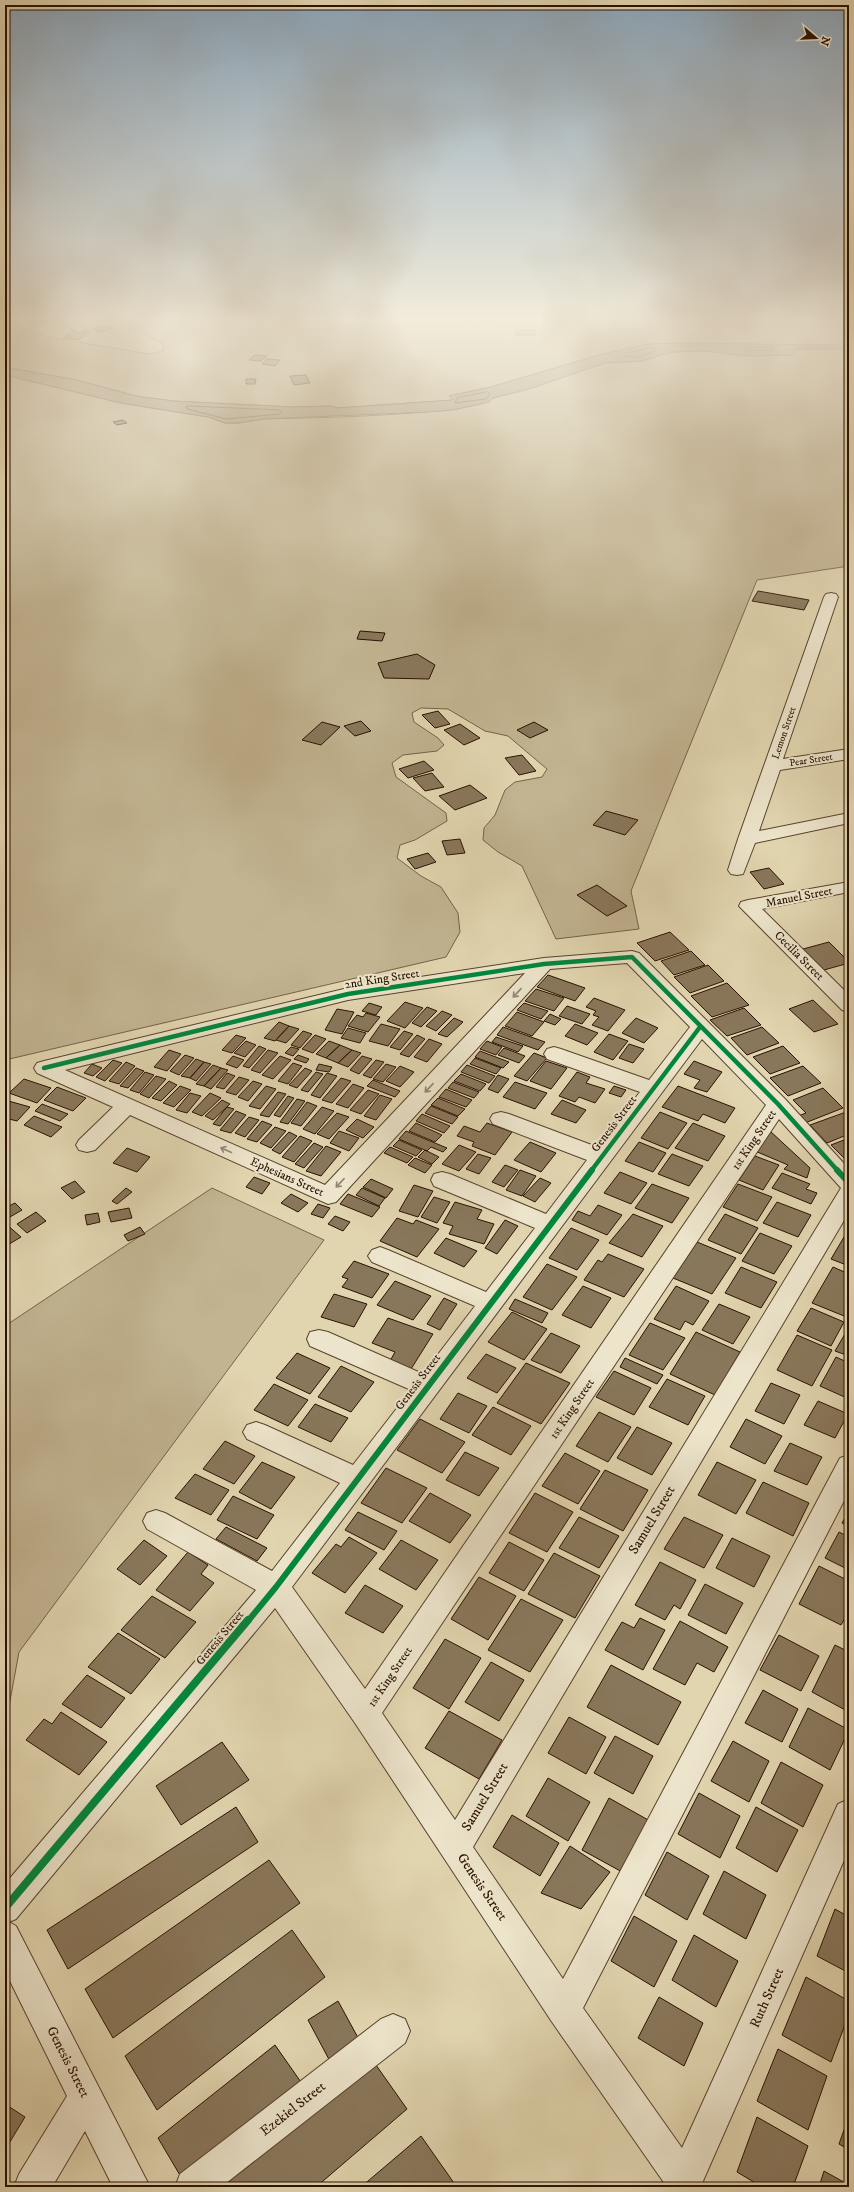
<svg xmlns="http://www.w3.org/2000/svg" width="854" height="2192" font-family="'IM FELL DW Pica',serif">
  <rect width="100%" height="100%" fill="#e1d5af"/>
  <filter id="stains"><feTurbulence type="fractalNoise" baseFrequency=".005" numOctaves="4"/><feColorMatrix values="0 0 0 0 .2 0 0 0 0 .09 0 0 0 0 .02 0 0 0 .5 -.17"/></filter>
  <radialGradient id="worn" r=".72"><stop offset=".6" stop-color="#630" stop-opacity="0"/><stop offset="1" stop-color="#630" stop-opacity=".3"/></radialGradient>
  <!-- green -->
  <path fill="#c2b491" stroke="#766248" d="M137,318L312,329L558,318H678L756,326L823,327L849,325V343L829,345L649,344L599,355L491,387L449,396L453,400L337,408L331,406L293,407L173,401L136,396L77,380L5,367V322L48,337L149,354L163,351V344L127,326Z
    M801,349H849V566L757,580L631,891L639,929L556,939L522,866L498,852L483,840L484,828L495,815L505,790L515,782L542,777L547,769L508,736L485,731L448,709L421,708L412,713L414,722L438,738L444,745L437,751L403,755L392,763L396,777L446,813L447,821L415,840L400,845L397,858L421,876L441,887L458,913L460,932L446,957L5,1060V375L121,403L208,417L225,423H238L264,419C299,418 475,416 493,398L605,363L642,361L671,352L705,351L750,356L792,355L797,350Z
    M212,1188L324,1240L19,1652L5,1728V1326Z"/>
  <!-- water -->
  <path fill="#a39274" stroke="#735e46" d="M682,343L829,345L849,343V349H801L797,350L793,355L750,356L705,351L671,352L642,361L605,363L526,390L493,398L489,402L453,410L428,412L264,419L239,423H225L208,417L121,403L5,375V367L77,380L136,396L173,401L293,407L331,406L337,408L453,400L449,396L491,387L599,355L649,344Z"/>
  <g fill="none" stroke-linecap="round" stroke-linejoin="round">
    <!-- shore -->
    <path stroke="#66523a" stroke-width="1" d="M747,347H772L774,350H745Z
      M649,348H655L656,350L641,357L623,356L624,354Z
      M488,392L490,394L486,399L455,403L457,398Z
      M188,406L280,410L282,412L280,414L226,419L187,409L186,407Z"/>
  </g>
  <!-- building -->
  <path fill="#89775b" stroke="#2a1100" d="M24,318H42L45,319L29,324L18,319Z
    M49,319L54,321L32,327L28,325Z
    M103,325L113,328L101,332L92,329Z
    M75,329L91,331L78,340L63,338Z
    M516,330H535V335H516Z
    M255,355L267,356L261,361L249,360Z
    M267,359L280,360L275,366L262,364Z
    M306,375L310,383L294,385L290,376Z
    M246,379H256L255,384H246Z
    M123,420L127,423L117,425L113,422Z
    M758,591L809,600L804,610L752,601Z
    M360,631L385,633L382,641L357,639Z
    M417,654L435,665L429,679L384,678L378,663Z
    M438,711L450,724L435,728L422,715Z
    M361,721L371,731L355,736L344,726Z
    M322,722L340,727L321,745L302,740Z
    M534,722L548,730L530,738L517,730Z
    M460,724L480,738L464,745L444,730Z
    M522,755L536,771L519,775L505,758Z
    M424,761L434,770L408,778L399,769Z
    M432,773L444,787L425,791L413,778Z
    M470,785L487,798L455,810L439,796Z
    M606,811L638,820L625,835L593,825Z
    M460,839L465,853L447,855L442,841Z
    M428,853L436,862L415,869L407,859Z
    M769,868L784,884L764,889L750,872Z
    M597,885L627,906L607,916L577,895Z
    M670,932L689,950L655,961L637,943Z
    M829,942L849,962V963L824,970L803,949Z
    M691,951L705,965L674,975L661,961Z
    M708,965L724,981L690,993L674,977Z
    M548,975L585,988L575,1001L537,987Z
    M727,983L749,1005L712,1017L691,996Z
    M536,989L564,998L554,1011L525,1001Z
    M594,998L625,1010L608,1031L592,1025L599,1017L593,1015L596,1011L586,1007Z
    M813,1000L838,1024L814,1032L789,1009Z
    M405,1002L423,1008L405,1028L387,1021Z
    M369,1003L382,1007L376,1015L362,1011Z
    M524,1003L548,1011L541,1019L517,1010Z
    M567,1006L590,1014L582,1024L559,1016Z
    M427,1007L437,1011L421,1027L412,1023Z
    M744,1008L761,1025L727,1036L710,1020Z
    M337,1009L354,1012L342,1034L325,1030Z
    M442,1011L452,1015L436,1031L426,1026Z
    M517,1012L544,1022L532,1036L505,1026Z
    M366,1013L380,1017L368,1032L348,1026L357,1015L363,1017Z
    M550,1014L561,1019L555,1025L544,1021Z
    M454,1018L463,1022L447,1037L438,1034Z
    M636,1018L658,1028L644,1043L622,1033Z
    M279,1022L289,1026L275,1041L264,1038Z
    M381,1024L400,1029L388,1046L369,1041Z
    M575,1024L598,1033L587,1045L565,1036Z
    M289,1026L299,1029L286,1043L276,1040Z
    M503,1027L545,1042L538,1050L497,1035Z
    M762,1027L779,1043L747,1055L731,1038Z
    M348,1028L366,1033L360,1043L341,1038Z
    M303,1031L312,1034L300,1048L291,1045Z
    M404,1031L413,1034L400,1050L390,1047Z
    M609,1034L628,1041L613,1060L594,1052Z
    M236,1035L246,1038L232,1053L222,1050Z
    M315,1035L326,1039L313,1053L302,1049Z
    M417,1035L425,1039L409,1057L400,1054Z
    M496,1037L523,1046L518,1052L492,1042Z
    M429,1039L442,1044L427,1062L414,1057Z
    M246,1041L256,1045L245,1057L234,1053Z
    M329,1041L340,1045L326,1058L316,1054Z
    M487,1041L502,1047L496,1055L480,1049Z
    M629,1044L644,1049L633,1063L619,1058Z
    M340,1045L352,1050L338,1063L326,1058Z
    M259,1046L266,1049L249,1068L243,1066Z
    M783,1046L800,1063L770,1074L753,1057Z
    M291,1047L299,1049L293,1056L285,1053Z
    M504,1048L525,1056L519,1063L498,1055Z
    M169,1050L181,1054L167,1071L154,1067Z
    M268,1050L278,1053L260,1073L251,1070Z
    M352,1050L361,1053L348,1067L338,1063Z
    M480,1051L509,1062L503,1068L475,1057Z
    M534,1053L547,1058L527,1081L514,1076Z
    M185,1055L194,1058L179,1075L170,1071Z
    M298,1055L309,1059L306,1063L294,1059Z
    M233,1056L244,1060L237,1068L226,1064Z
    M280,1056L291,1060L273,1079L262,1075Z
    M362,1056L372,1059L359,1074L350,1070Z
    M475,1058L501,1068L496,1074L470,1064Z
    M196,1059L204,1062L190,1078L181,1076Z
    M113,1060L122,1063L105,1081L96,1077Z
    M376,1060L384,1062L371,1078L363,1075Z
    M546,1061L567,1068L551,1089L530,1081Z
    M694,1061L722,1072L707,1092L694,1088L700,1080L684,1074Z
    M126,1062L135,1066L119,1084L109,1081Z
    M204,1062L211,1064L196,1081L190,1078Z
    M293,1063L302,1066L288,1084L278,1081Z
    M92,1064L102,1068L93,1076L84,1073Z
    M319,1064L332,1067L329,1072L316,1070Z
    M386,1064L396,1067L383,1082L373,1079Z
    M213,1065L221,1068L204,1086L196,1084Z
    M467,1065L495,1076L489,1083L461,1072Z
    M400,1066L414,1072L400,1087L386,1081Z
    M803,1066L821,1083L788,1096L770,1078Z
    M136,1068L144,1071L128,1088L120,1086Z
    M221,1068L228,1070L211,1089L204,1086Z
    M305,1068L312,1071L297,1088L289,1085Z
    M145,1072L154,1075L139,1093L130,1090Z
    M316,1072L323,1074L308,1092L301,1090Z
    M577,1072L590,1077L586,1083L605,1089L595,1103L579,1097L575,1102L559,1096Z
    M227,1073L235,1076L224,1089L216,1087Z
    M327,1073L337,1076L320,1098L311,1095Z
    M461,1074L486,1084L480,1091L454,1081Z
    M498,1075L509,1079L498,1093L488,1089Z
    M156,1076L166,1079L149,1098L140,1094Z
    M239,1077L249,1080L236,1095L226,1092Z
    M341,1078L351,1081L332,1103L322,1100Z
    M24,1079L51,1088L37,1103L9,1093Z
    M373,1080L400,1091L395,1097L367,1086Z
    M169,1081L177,1085L161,1101L152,1098Z
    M253,1081L262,1084L248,1101L238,1097Z
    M453,1082L479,1092L474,1098L448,1088Z
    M515,1082L547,1093L535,1109L503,1097Z
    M353,1084L364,1088L348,1108L336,1104Z
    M180,1086L191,1090L174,1107L163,1103Z
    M266,1086L276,1089L260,1109L249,1106Z
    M614,1086L626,1090L621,1097L609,1093Z
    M678,1086L735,1108L725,1123L703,1114L698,1121L662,1107Z
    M57,1087L86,1098L73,1111L44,1100Z
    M823,1088L843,1108L805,1123L798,1116L806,1113L793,1100Z
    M446,1089L472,1100L466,1107L439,1097Z
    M368,1090L379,1094L361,1114L350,1110Z
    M278,1092L286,1094L269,1117L260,1115Z
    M190,1093L201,1096L187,1113L176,1110Z
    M210,1093L221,1098L202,1116L192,1112Z
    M380,1095L392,1099L376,1120L364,1116Z
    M288,1096L294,1098L280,1117L274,1115Z
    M438,1098L465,1109L458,1116L431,1105Z
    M297,1099L305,1101L288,1124L280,1122Z
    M5,1100L30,1107L17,1121L5,1118Z
    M222,1100L230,1104L213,1120L205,1116Z
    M562,1100L586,1110L576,1123L551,1114Z
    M307,1102L317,1106L301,1126L291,1123Z
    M42,1104L68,1114L60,1121L35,1111Z
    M431,1106L458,1117L452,1124L425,1113Z
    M227,1107L234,1109L220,1126L213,1124Z
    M322,1107L334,1111L315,1134L303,1129Z
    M236,1111L246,1115L231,1133L220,1130Z
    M660,1112L687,1123L668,1149L641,1138Z
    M846,1112L849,1115V1134L827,1143L810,1125Z
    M337,1113L349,1117L329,1139L317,1134Z
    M422,1114L450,1126L444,1133L416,1121Z
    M34,1116L62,1127L51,1137L24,1125Z
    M249,1117L259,1120L245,1137L235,1133Z
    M357,1119L374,1127L363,1138L346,1130Z
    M262,1121L272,1125L257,1142L247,1139Z
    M416,1123L442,1135L435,1142L409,1131Z
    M487,1123L512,1132L495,1155L472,1146L474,1142L457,1136L464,1126L480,1132Z
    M693,1123L725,1136L708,1161L675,1148Z
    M275,1127L286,1131L271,1148L260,1143Z
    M339,1131L359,1138L349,1151L330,1143Z
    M406,1131L447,1148L443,1152L431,1147L427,1151L399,1139Z
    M770,1131L810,1168L807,1178L784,1169L788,1165L755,1151Z
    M289,1132L297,1136L280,1154L272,1150Z
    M300,1136L312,1141L294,1162L282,1157Z
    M849,1138V1163L831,1145Z
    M399,1140L422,1150L416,1156L393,1146Z
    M530,1142L556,1153L541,1172L514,1160Z
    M639,1142L666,1153L653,1172L625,1161Z
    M314,1143L323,1147L304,1168L295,1164Z
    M459,1145L476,1152L459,1171L442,1164Z
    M326,1146L341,1152L321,1176L306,1171Z
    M390,1147L413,1157L407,1163L384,1153Z
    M127,1148L150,1157L137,1172L113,1163Z
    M425,1150L439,1157L432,1164L418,1157Z
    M478,1154L491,1158L479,1174L466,1169Z
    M672,1154L703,1166L689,1186L658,1174Z
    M755,1156L779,1165L763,1190L739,1180Z
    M415,1158L432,1165L425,1173L408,1165Z
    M505,1165L518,1170L504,1187L492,1182Z
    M520,1170L536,1176L522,1196L506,1190Z
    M620,1172L647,1183L631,1204L604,1193Z
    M782,1173L810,1184L806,1189L817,1193L811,1204L772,1188Z
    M254,1177L270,1183L262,1194L246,1187Z
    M540,1178L551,1183L535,1202L523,1196Z
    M371,1179L393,1189L386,1198L363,1187Z
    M75,1181L85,1192L72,1199L61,1188Z
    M652,1184L689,1198L672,1223L635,1208Z
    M738,1184L772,1197L757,1221L723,1207Z
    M414,1185L433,1191L418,1217L399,1211Z
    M126,1188L132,1192L117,1204L112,1201Z
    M362,1188L385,1198L379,1206L356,1195Z
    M291,1194L308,1203L298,1212L281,1203Z
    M348,1194L380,1207L372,1217L340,1204Z
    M434,1197L450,1202L437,1223L421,1217Z
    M455,1202L482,1210L477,1219L494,1224L484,1244L449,1234L453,1226L443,1223Z
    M777,1202L811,1215L798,1237L763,1223Z
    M15,1203L22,1210L10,1217L5,1212V1208Z
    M318,1204L330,1208L323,1218L311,1214Z
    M598,1205L622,1215L607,1235L572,1220L578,1211L590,1216Z
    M129,1208L132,1218L111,1222L108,1212Z
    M36,1212L46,1221L27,1233L17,1224Z
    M98,1213L100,1222L87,1225L85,1215Z
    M633,1214L663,1226L642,1257L609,1243Z
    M725,1214L758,1228L741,1254L708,1240Z
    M335,1216L350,1222L343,1231L328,1224Z
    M397,1218L413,1224L416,1220L439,1229L417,1257L380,1241Z
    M505,1220L518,1226L497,1254L485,1248Z
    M6,1224L21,1237L6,1246L5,1245Z
    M140,1227L145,1234L128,1241L124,1235Z
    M571,1228L599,1240L577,1270L549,1258Z
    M847,1232H849V1266L831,1259Z
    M760,1233L792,1246L774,1274L742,1261Z
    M446,1238L477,1251L464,1267L434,1253Z
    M697,1242L736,1258L712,1294L673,1278Z
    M608,1254L644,1269L624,1297L584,1280L598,1260L602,1262Z
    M354,1261L389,1274L372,1298L342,1287L348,1279L342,1277Z
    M547,1264L577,1277L552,1310L523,1297Z
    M741,1267L777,1282L761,1308L725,1293Z
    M833,1267L849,1274V1318L812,1303Z
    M395,1281L431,1296L413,1320L377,1305Z
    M583,1286L611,1298L591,1328L562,1315Z
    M676,1286L709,1301L693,1325L685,1321L680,1330L654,1319Z
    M334,1294L367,1304L354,1327L321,1317Z
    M444,1298L457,1304L440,1330L427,1324Z
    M515,1299L548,1313L542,1323L509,1309Z
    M719,1304L750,1317L733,1344L702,1330Z
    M811,1308L844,1322L831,1346L797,1331Z
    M512,1312L547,1329L524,1360L488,1342Z
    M388,1318L433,1334L411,1369L390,1361L395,1352L372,1343Z
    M650,1323L685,1338L663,1370L629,1355Z
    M849,1327V1356L835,1351Z
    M696,1332L740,1352L715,1395L670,1374Z
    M551,1333L580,1346L561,1373L531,1360Z
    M797,1335L832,1350L812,1386L777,1370Z
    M297,1353L330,1368L310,1394L276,1378Z
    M486,1354L516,1368L497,1393L467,1378Z
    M836,1357L849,1363V1399L820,1386Z
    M625,1358L663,1375L657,1384L620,1367Z
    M526,1363L570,1383L541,1424L497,1403Z
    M341,1366L374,1382L351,1412L318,1397Z
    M614,1371L651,1388L634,1415L596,1397Z
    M667,1379L705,1396L688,1425L649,1407Z
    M771,1383L800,1395L784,1424L755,1411Z
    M274,1384L308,1400L288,1426L254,1410Z
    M458,1393L487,1406L469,1433L440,1419Z
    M818,1401L848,1414L835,1438L804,1425Z
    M315,1404L348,1418L331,1442L298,1427Z
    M493,1407L531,1426L511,1455L472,1435Z
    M599,1412L631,1427L608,1462L576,1446Z
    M420,1419L465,1442L442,1473L397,1450Z
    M746,1419L782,1436L765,1464L730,1447Z
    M637,1427L672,1443L652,1475L617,1458Z
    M225,1441L255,1456L234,1484L203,1469Z
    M790,1443L822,1457L807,1485L774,1471Z
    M465,1452L499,1468L479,1496L446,1480Z
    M565,1453L600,1471L578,1504L542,1486Z
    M262,1462L295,1477L271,1509L239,1492Z
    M717,1462L756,1480L736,1514L698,1495Z
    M386,1468L427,1488L402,1523L361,1503Z
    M605,1470L648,1490L623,1531L580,1509Z
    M195,1474L229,1490L211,1515L175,1498Z
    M763,1482L809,1503L793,1536L746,1513Z
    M430,1493L471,1515L450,1543L409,1521Z
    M535,1493L573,1512L547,1552L509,1533Z
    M233,1496L274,1515L257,1539L217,1520Z
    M849,1510V1527L842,1523Z
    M358,1512L397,1531L384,1550L345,1530Z
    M579,1517L619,1536L599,1568L559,1548Z
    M684,1517L723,1535L704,1568L664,1549Z
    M226,1527L267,1548L257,1561L216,1539Z
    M839,1532L849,1537V1570L825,1558Z
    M349,1537L377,1553L345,1593L312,1573L336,1544L341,1547Z
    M732,1538L770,1556L754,1587L716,1568Z
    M144,1540L167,1556L140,1585L117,1569Z
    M401,1540L438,1560L416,1590L379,1569Z
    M509,1542L544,1560L524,1591L489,1573Z
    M188,1552L208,1565L201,1574L214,1583L190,1611L156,1590Z
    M554,1553L600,1576L575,1618L528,1594Z
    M660,1562L696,1580L680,1609L674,1605L665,1620L635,1605Z
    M819,1566L849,1581V1611L841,1625L799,1604Z
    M479,1577L516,1596L488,1640L451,1619Z
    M705,1584L743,1603L726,1634L688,1615Z
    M365,1585L403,1606L383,1633L345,1613Z
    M152,1596L196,1622L165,1658L121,1630Z
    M521,1599L563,1620L530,1672L488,1650Z
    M640,1618L665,1630L643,1670L605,1650L622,1622L634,1628Z
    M680,1621L728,1647L714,1672L697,1663L685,1685L653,1669Z
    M118,1633L160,1659L131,1694L88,1667Z
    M779,1635L819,1656L801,1691L760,1670Z
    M445,1639L481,1658L449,1709L413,1688Z
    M835,1645L849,1652V1712L812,1692Z
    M491,1662L524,1680L499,1721L465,1702Z
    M611,1665L681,1702L658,1745L587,1707Z
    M87,1675L125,1698L101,1728L62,1704Z
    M763,1690L798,1709L782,1742L745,1723Z
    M808,1708L849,1730L830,1770L789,1747Z
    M449,1711L502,1740L479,1779L425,1748Z
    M61,1712L107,1742L79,1775L26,1740L44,1719L52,1724Z
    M569,1717L606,1737L586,1774L548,1753Z
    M615,1736L653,1756L633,1794L594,1773Z
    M733,1741L769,1761L749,1802L711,1781Z
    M222,1742L249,1780L181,1825L156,1786Z
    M781,1762L823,1785L803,1827L761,1803Z
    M548,1778L590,1802L568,1841L526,1816Z
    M699,1793L740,1816L720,1858L678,1834Z
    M609,1798L650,1821L624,1873L582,1850Z
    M236,1807L258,1842L68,1969L47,1930Z
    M756,1807L798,1830L777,1872L736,1848Z
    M512,1815L559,1843L540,1876L493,1847Z
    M570,1846L610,1872L581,1909L541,1893Z
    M667,1852L709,1876L687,1920L645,1895Z
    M269,1860L300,1903L113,2038L85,1989Z
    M724,1871L766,1895L746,1939L703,1914Z
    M835,1909L849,1917V1973L817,1956Z
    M634,1916L677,1941L654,1987L611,1961Z
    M292,1930L325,1977L157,2110L125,2056Z
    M694,1935L738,1961L716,2007L672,1980Z
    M806,1977L849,2001V2014L831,2062L782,2035Z
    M659,1997L703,2023L684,2066L638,2038Z
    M338,2001L362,2045L332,2065L308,2020Z
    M275,2045L303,2085L184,2182L158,2138Z
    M778,2049L827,2076L808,2130L757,2101Z
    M371,2058L407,2109L316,2187H215Z
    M5,2104L25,2117L5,2150Z
    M849,2116V2150L839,2144Z
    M757,2117L808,2146L793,2187H762L737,2172Z
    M421,2136L454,2183L449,2187H361Z
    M824,2171L849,2185V2187H819Z"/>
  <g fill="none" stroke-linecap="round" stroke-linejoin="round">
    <!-- street casing -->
    <g stroke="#58422c" stroke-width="2">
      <path id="street" d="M50,318H64L85,329L80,332L76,331Z
        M831,593L836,594L838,597L783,759L849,749V759L780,770L759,831L849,813V823L755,843L743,874L737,875L731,874L728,870L738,839L824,597L826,594Z
        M849,882V892L762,909L849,995V1012L842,1010L739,906L741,902L748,900Z
        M632,951L639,953L785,1099L849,1169V1212L473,1847L563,1979L840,1458L849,1455V1491L583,2008L682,2148L838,1804L849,1799V1849L703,2181L706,2187H667L552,2022L355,1723L275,1608L16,1919L9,1922L16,1926L150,2187H113L85,2131L52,2187H14L19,2174L67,2096L5,1971V1884L256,1590L147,1529L143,1521L147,1513L156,1510L165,1513L272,1571L340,1483L247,1439L243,1432L247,1425L256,1422L265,1425L353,1465L411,1390L310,1346L307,1339L310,1332L319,1330L328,1332L423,1374L475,1306L372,1262L368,1256L372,1250L380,1247L388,1250L486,1292L535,1228L434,1186L431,1180L434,1174L442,1172L450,1174L546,1214L587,1160L493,1124L490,1119L493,1114L501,1112L509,1114L597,1147L640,1092L547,1059L544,1054L547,1049L554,1047L561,1049L649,1080L690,1027L627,963L550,969L336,1202L328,1204L130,1115L95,1150L87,1152L79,1150L76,1145L79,1140L113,1107L37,1073L34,1068L37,1063L44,1061L348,988L544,958ZM525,973L325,1185L65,1070L348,1000ZM702,1039L766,1105L365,1689L292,1587ZM779,1119L841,1188L455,1820L382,1713Z
        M393,2014L405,2019L410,2031L405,2043L221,2187H175L180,2174L381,2019Z"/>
    </g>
    <!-- street -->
    <use href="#street" fill="#ece4cb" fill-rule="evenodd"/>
    <!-- cycleway-far2 casing -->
    <g stroke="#ece4cb" stroke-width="7">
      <path id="cycleway-far2" d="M44,1068L348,994L544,964L632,957L778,1104L838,1171
        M591,1171L700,1027"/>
    </g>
    <!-- cycleway-far1 casing -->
    <g stroke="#ece4cb" stroke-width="8">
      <path id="cycleway-far1" d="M837,1170L849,1183
        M248,1621L276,1587L592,1170"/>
    </g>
    <!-- cycleway casing -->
    <g stroke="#ece4cb" stroke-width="10">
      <path id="cycleway" d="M5,1908L248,1620"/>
    </g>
    <!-- cycleway-far2 -->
    <use href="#cycleway-far2" stroke="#00873e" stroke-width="4.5"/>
    <!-- cycleway-far1 -->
    <use href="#cycleway-far1" stroke="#00873e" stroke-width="6"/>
    <!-- cycleway -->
    <use href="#cycleway" stroke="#00873e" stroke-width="8"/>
  </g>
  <!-- one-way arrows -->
  <defs><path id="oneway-shaft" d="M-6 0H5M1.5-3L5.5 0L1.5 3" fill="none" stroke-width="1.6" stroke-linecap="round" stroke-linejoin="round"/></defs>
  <g stroke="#958570">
    <use href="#oneway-shaft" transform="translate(517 993) rotate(133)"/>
    <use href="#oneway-shaft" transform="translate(429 1088) rotate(133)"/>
    <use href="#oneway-shaft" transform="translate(226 1150) rotate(-156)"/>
    <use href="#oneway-shaft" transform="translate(340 1183) rotate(133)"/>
  </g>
  <!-- sky -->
  <linearGradient id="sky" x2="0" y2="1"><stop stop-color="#8ca6ba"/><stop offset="0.51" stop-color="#f2ecdb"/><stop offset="1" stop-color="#f2ecdb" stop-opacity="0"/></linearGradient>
  <rect width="854" height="625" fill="url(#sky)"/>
  <g text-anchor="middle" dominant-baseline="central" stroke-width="4" stroke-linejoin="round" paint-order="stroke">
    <!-- far-street labels -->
    <g font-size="10" fill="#2a1100" stroke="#ece4cb">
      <text transform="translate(784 733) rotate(-71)">Lemon Street</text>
      <text transform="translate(811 760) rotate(-9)">Pear Street</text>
    </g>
    <!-- street labels -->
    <g font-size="12" fill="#2a1100" stroke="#ece4cb">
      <text transform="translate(799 897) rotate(-11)">Manuel Street</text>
      <text transform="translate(799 956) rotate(45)">Cecilia Street</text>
      <text transform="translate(382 979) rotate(-9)">2nd King Street</text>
      <text transform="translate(614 1124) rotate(-53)">Genesis Street</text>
      <text transform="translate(754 1140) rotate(-56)">1st King Street</text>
      <text transform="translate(287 1177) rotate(24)">Ephesians Street</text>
      <text transform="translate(418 1382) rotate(-53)">Genesis Street</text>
      <text transform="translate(572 1409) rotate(-56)">1st King Street</text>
      <text transform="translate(220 1638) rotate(-50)">Genesis Street</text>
      <text transform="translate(390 1677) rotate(-56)">1st King Street</text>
    </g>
    <!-- near-street labels -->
    <g font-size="14" fill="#2a1100" stroke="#ece4cb">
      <text transform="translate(652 1520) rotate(-59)">Samuel Street</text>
      <text transform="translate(485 1797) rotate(-59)">Samuel Street</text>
      <text transform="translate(482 1887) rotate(56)">Genesis Street</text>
      <text transform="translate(767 1998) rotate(-66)">Ruth Street</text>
      <text transform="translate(68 2062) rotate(63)">Genesis Street</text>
      <text transform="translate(293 2109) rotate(-38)">Ezekiel Street</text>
    </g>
  </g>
  <!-- margin -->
  <rect width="854" height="2192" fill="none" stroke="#e1d5af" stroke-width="20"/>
  <rect x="6" y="6" width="842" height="2180" fill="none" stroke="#2a1100" stroke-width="2"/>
  <rect x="10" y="10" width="834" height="2172" fill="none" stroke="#2a1100"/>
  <!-- north arrow -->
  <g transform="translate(816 38) rotate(109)" stroke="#ece4cb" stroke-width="3" paint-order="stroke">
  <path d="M0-3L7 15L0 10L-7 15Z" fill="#2a1100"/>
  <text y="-6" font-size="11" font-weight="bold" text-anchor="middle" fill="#2a1100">N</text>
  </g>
  <rect width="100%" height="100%" filter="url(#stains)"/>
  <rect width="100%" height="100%" fill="url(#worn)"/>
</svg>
